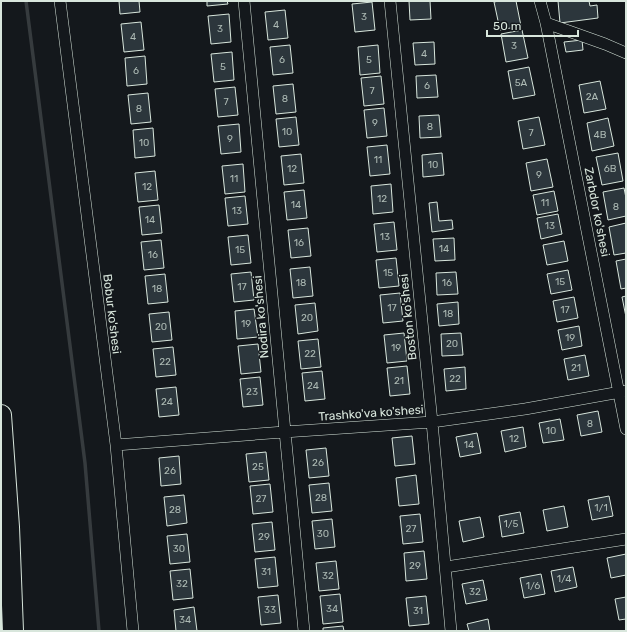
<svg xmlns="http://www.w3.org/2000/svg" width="627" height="632" font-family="Rubik,sans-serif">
  <rect width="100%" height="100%" fill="#14181c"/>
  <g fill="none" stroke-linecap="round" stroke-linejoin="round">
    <!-- stream -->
    <path stroke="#363b3e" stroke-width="3.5" d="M26,1L85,463L99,631"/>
  </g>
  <!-- building -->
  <path fill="#2c363c" stroke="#d8e6dc" d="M119,1H139L140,12L120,14Z
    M207,1H227L228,4L207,6Z
    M409,1H430L431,19L410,20Z
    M499,1H516L521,26L500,30L494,2Z
    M558,1H589L590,6L597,5L598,18L560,23Z
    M372,2L375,30L355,32L352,4Z
    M285,10L288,38L268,40L265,12Z
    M229,14L231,42L211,44L208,16Z
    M141,22L144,50L124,52L121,24Z
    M522,30L528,58L506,62L501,34Z
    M582,40L583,50L566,52L564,42Z
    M434,42L435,64L415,65L413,43Z
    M290,45L293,73L273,75L270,47Z
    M378,45L380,73L360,75L358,47Z
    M232,52L234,80L214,82L211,54Z
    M145,56L147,84L127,86L125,58Z
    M529,67L535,95L513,99L508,71Z
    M436,75L438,97L417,98L416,76Z
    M381,76L384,104L364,106L361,78Z
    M600,81L606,109L584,113L579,85Z
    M293,84L296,112L276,114L273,86Z
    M235,87L238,115L218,117L215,89Z
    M148,93L151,122L131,124L128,95Z
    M384,108L387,136L367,138L364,110Z
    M439,115L441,137L420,138L419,116Z
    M296,117L299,145L279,147L276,119Z
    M539,117L545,145L523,149L518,121Z
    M608,118L614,146L592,151L587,123Z
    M239,124L241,152L221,154L218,126Z
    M153,128L155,156L135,158L133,130Z
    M387,145L390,174L370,176L367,147Z
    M442,153L444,175L423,177L422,155Z
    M618,153L623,181L602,185L596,157Z
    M301,154L304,183L284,185L281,156Z
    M547,159L553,187L531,191L526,163Z
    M243,164L245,192L225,194L222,166Z
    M155,171L158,200L138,202L135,173Z
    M391,184L393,212L373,214L371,186Z
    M624,188L626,198V216L608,220L603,192Z
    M304,190L307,218L287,220L284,192Z
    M554,191L558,211L537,215L533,195Z
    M245,196L248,224L228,226L225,198Z
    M437,202L439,221L452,220L453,229L432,232L429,203Z
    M159,205L162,233L142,235L139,207Z
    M558,214L562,234L541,239L537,218Z
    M394,222L397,250L377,252L374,224Z
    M626,223V253L614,255L609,227Z
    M308,228L311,256L291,258L288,230Z
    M248,235L251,263L231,265L228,237Z
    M454,238L455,260L435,261L433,239Z
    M161,240L164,268L144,270L141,242Z
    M564,241L568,261L547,265L543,245Z
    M396,258L399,286L379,288L376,260Z
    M626,259V288L621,289L616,261Z
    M310,267L313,296L293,298L290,269Z
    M568,270L572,290L551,294L547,274Z
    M251,272L254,300L234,302L231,274Z
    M456,272L458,294L437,295L436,273Z
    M165,274L168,302L148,304L145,276Z
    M400,293L403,321L383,323L380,295Z
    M626,296V317L622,297Z
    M574,297L578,318L557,322L553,301Z
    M458,302L459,324L439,326L437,304Z
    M315,303L318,331L298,334L295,305Z
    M254,309L258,337L237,339L235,311Z
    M169,312L172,340L152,342L149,314Z
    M579,326L582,346L562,350L558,330Z
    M404,333L407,361L387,363L384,335Z
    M461,333L463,355L442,356L441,334Z
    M318,339L321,367L301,369L298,341Z
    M258,344L261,372L241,374L238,346Z
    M173,347L176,375L156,377L153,349Z
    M585,355L589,376L568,380L564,359Z
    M407,366L410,394L390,396L387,368Z
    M465,367L466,389L446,391L444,369Z
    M322,371L325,399L305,401L302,373Z
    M260,377L263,405L243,407L240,379Z
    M176,387L179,415L159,417L156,389Z
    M598,411L602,432L581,436L577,415Z
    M560,419L564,440L543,443L539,423Z
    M523,427L526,447L505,452L501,431Z
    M477,433L481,453L460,457L456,437Z
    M412,436L415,464L395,466L392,438Z
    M326,448L329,476L309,478L306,450Z
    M266,452L269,480L249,482L246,454Z
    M179,456L181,484L161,486L159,458Z
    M416,475L419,504L399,506L396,478Z
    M329,483L332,511L312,513L309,485Z
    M270,484L273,512L253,514L250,486Z
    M184,495L187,523L167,526L164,497Z
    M609,496L613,516L592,520L588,500Z
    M564,506L568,527L547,531L543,510Z
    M520,512L524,533L502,537L499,516Z
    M420,514L423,542L403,544L400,516Z
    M480,517L484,537L463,542L459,521Z
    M332,519L335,547L315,549L312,521Z
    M272,522L275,550L255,552L252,524Z
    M187,534L190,562L170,564L167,536Z
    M424,551L427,579L406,581L404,553Z
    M626,554V575L611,578L607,558Z
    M275,557L278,586L258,588L255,559Z
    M336,561L339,589L319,591L316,563Z
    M573,567L577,587L555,592L551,571Z
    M190,569L193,598L173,600L170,571Z
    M541,574L545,594L524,598L520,578Z
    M483,580L487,600L466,604L462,584Z
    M340,594L343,622L323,624L320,596Z
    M278,595L281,623L261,625L258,597Z
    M426,596L429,624L409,626L406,598Z
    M626,597V619L619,620L615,599Z
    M194,607L197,631H176L174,610Z
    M488,619L490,631H469L467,624Z
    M343,626L344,631H323V628Z"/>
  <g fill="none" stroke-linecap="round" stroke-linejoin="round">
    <!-- street casing -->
    <g stroke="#d8e6dc" stroke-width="12">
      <path id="street" d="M60,1L116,445L133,631
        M244,1L304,631
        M390,1L432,422L451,631
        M540,1L546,23L626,429
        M546,23L605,44L626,53
        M116,445L284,432L432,422L525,409L626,391
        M446,567L626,539"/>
    </g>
    <!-- highway casing -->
    <g stroke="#d8e6dc" stroke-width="22">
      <path id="highway" d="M1,415L9,527L13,631"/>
    </g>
    <!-- street -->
    <use href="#street" stroke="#14181c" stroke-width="11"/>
    <!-- highway -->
    <use href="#highway" stroke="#14181c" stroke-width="20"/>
  </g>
  <g text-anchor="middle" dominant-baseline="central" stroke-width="3" stroke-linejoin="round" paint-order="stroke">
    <!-- number labels -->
    <g font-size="10" fill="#adbab4">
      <text x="364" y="17">3</text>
      <text x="276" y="25">4</text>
      <text x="220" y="29">3</text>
      <text x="133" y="37">4</text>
      <text x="514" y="46">3</text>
      <text x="424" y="54">4</text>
      <text x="282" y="60">6</text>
      <text x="369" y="60">5</text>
      <text x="223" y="67">5</text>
      <text x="136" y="71">6</text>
      <text x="521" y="83">5A</text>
      <text x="427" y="86">6</text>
      <text x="372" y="91">7</text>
      <text x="592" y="97">2A</text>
      <text x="285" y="99">8</text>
      <text x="226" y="102">7</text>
      <text x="139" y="109">8</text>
      <text x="375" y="123">9</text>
      <text x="430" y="127">8</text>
      <text x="287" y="132">10</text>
      <text x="531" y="133">7</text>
      <text x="600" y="135">4B</text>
      <text x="230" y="139">9</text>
      <text x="144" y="143">10</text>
      <text x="378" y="160">11</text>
      <text x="433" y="165">10</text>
      <text x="292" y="169">12</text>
      <text x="610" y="169">6B</text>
      <text x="539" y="175">9</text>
      <text x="234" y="179">11</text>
      <text x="147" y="187">12</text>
      <text x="382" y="199">12</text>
      <text x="545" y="203">11</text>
      <text x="296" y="205">14</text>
      <text x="616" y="207">8</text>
      <text x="237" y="211">13</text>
      <text x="150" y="220">14</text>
      <text x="550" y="226">13</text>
      <text x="385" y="237">13</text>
      <text x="299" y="243">16</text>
      <text x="444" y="249">14</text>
      <text x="240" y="250">15</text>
      <text x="153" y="255">16</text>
      <text x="388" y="273">15</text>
      <text x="560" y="282">15</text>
      <text x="301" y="283">18</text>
      <text x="447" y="283">16</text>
      <text x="242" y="287">17</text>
      <text x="157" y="289">18</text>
      <text x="392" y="308">17</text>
      <text x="565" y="310">17</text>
      <text x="448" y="314">18</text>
      <text x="307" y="318">20</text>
      <text x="246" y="324">19</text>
      <text x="161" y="327">20</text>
      <text x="570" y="338">19</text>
      <text x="452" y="344">20</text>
      <text x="396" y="348">19</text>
      <text x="310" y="354">22</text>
      <text x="165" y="362">22</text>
      <text x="576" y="368">21</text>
      <text x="455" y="379">22</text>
      <text x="399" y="381">21</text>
      <text x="313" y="386">24</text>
      <text x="252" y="392">23</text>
      <text x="167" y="402">24</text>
      <text x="590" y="424">8</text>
      <text x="551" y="431">10</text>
      <text x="514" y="439">12</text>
      <text x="469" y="445">14</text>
      <text x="318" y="463">26</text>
      <text x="258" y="467">25</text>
      <text x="170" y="471">26</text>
      <text x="321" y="498">28</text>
      <text x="261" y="499">27</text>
      <text x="601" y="508">1/1</text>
      <text x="175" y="510">28</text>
      <text x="511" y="524">1/5</text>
      <text x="411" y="529">27</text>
      <text x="323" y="534">30</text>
      <text x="264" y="537">29</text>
      <text x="179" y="549">30</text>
      <text x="415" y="566">29</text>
      <text x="266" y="572">31</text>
      <text x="328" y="576">32</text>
      <text x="564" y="579">1/4</text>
      <text x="182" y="584">32</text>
      <text x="533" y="586">1/6</text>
      <text x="475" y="592">32</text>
      <text x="332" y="609">34</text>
      <text x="270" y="610">33</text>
      <text x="418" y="611">31</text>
      <text x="185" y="620">34</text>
    </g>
    <!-- street labels -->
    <g font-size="12" fill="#d8e6dc" stroke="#14181c">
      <text transform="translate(597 212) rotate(79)">Zarbdor ko'shesi</text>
      <text transform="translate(112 314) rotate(83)">Bobur ko'shesi</text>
      <text transform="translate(261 317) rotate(-95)">Nodira ko'shesi</text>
      <text transform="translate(408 317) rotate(-96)">Boston ko'shesi</text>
      <text transform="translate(371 413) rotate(-4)">Trashko'va ko'shesi</text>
    </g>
  </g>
  <!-- border -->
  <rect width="627" height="632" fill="none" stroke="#d8e6dc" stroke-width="4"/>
  <!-- scale -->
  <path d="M487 30v6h91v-6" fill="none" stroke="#d8e6dc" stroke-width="2"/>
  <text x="493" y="30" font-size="12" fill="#d8e6dc" stroke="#14181c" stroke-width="3" paint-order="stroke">50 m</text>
</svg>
